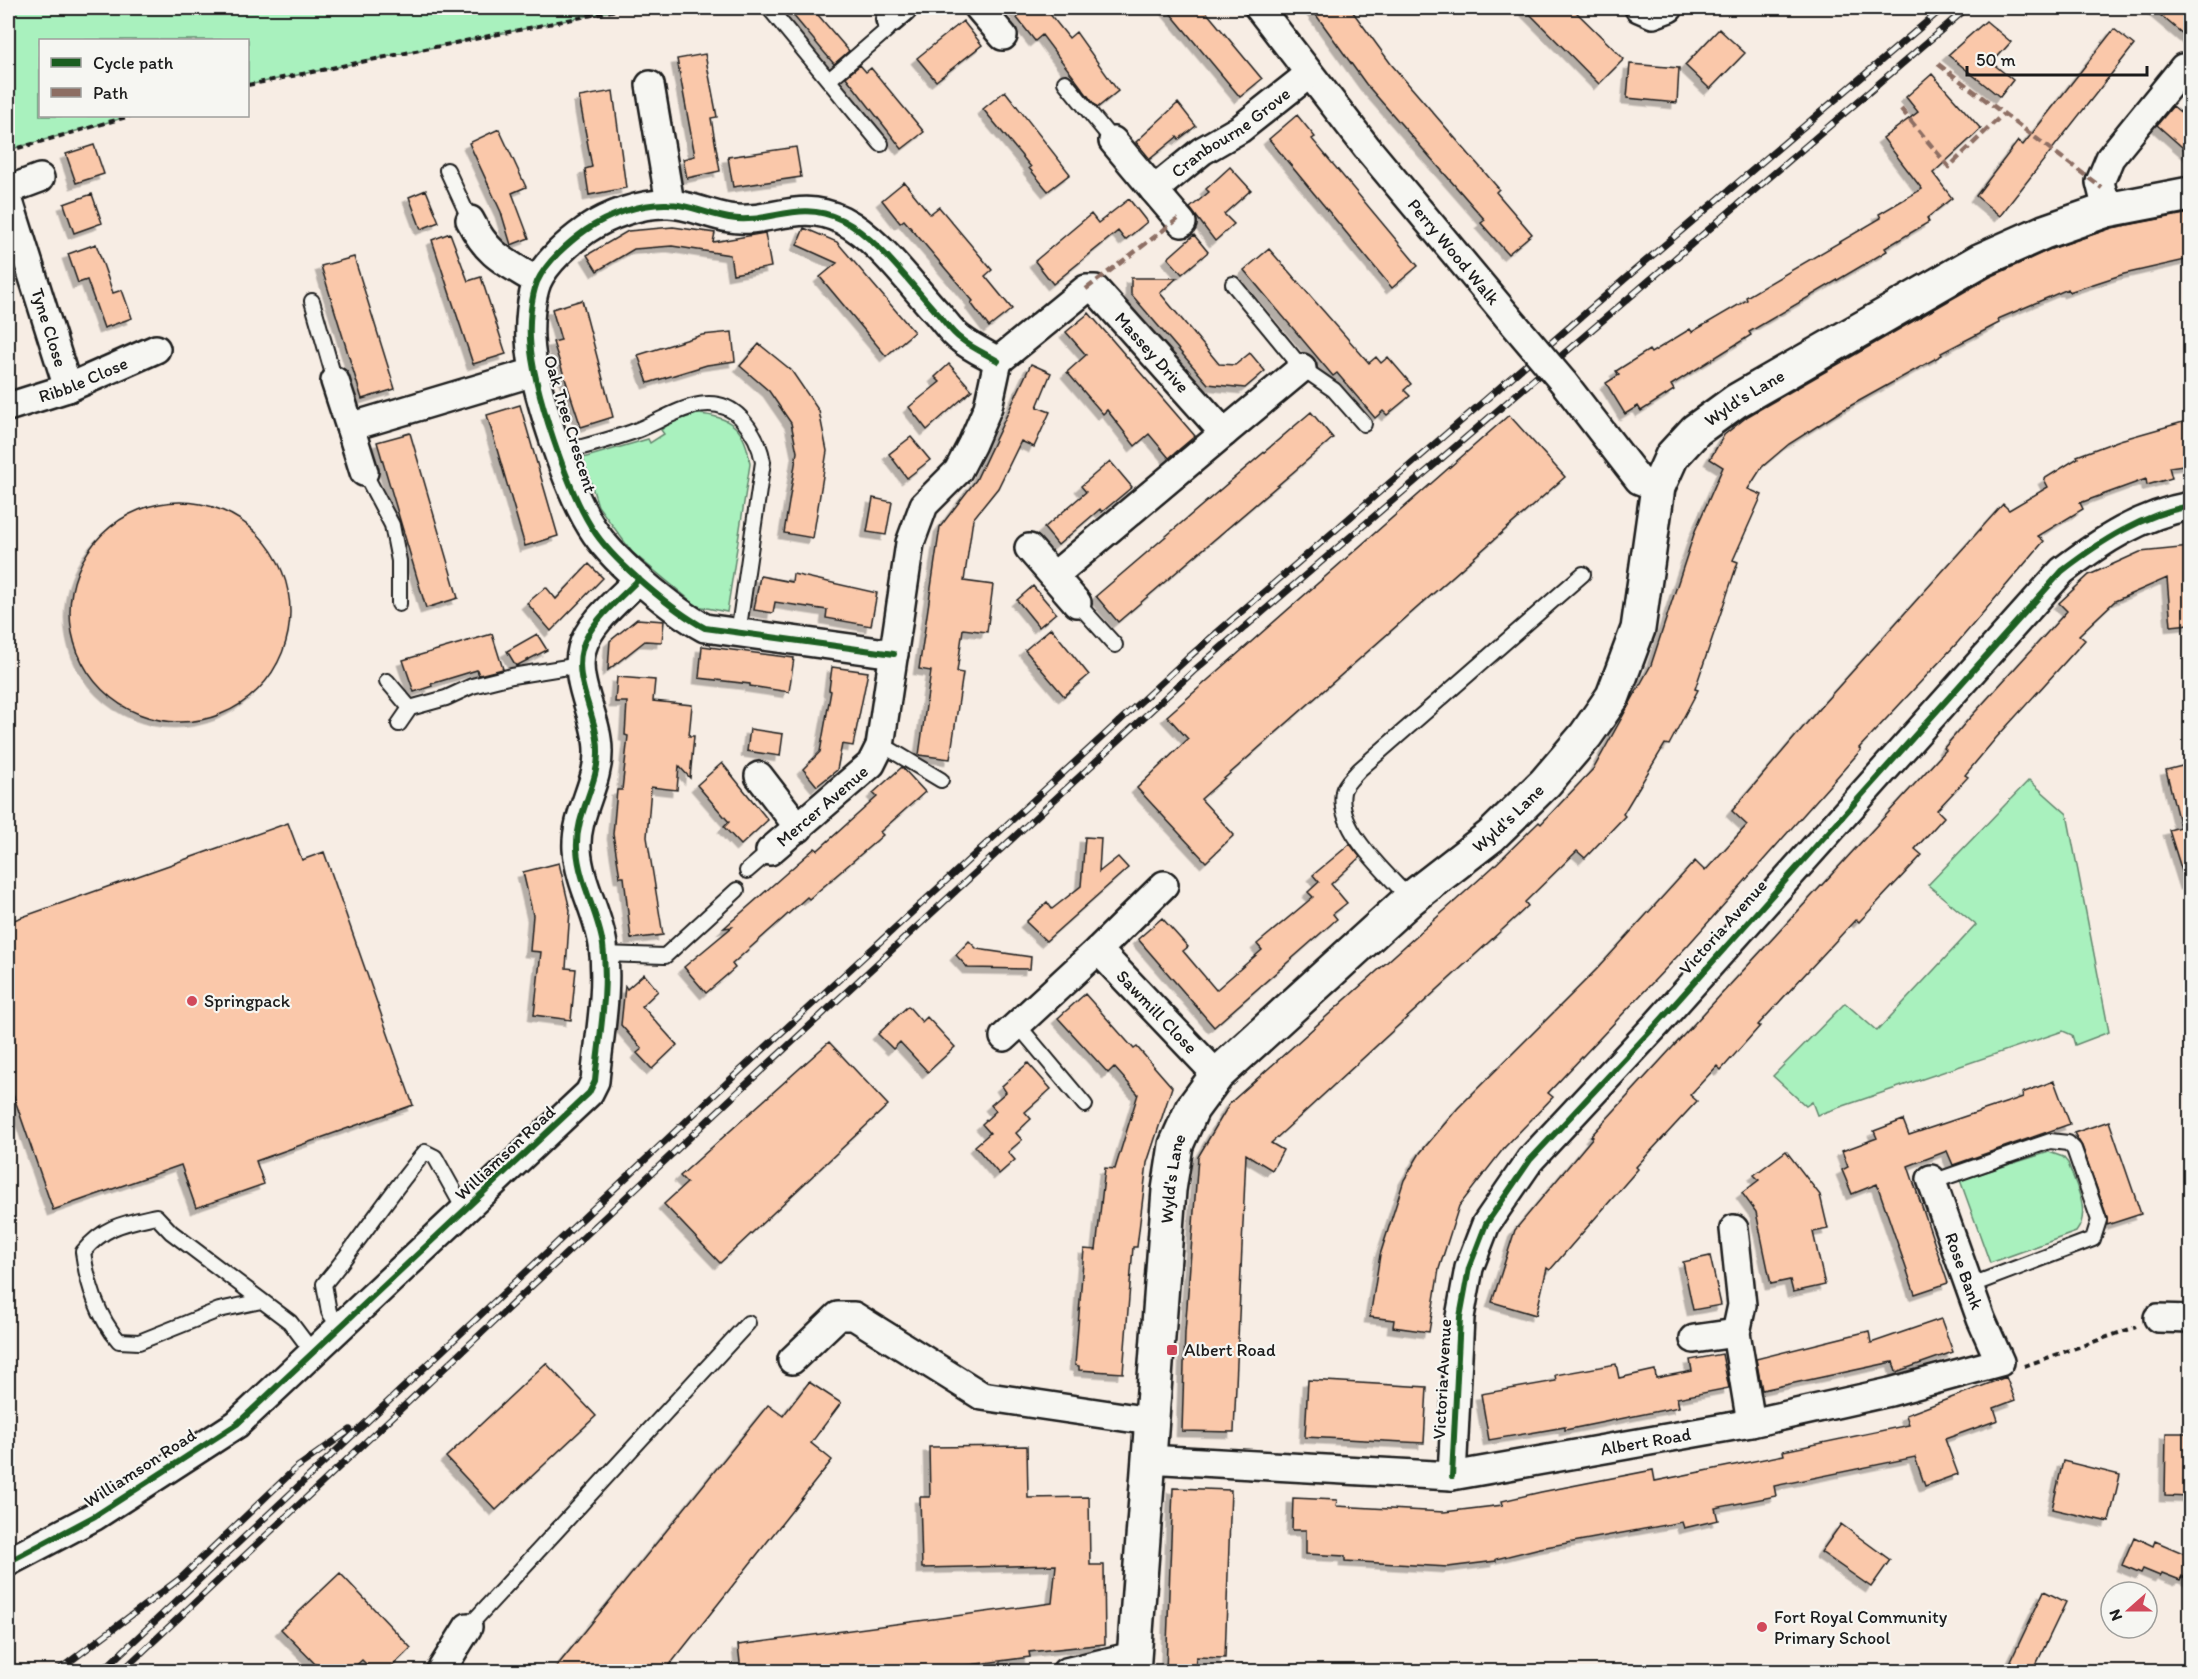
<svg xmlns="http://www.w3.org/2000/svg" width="2198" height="1679" font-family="Itim,sans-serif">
  <defs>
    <filter id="shadow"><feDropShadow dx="-5.5" dy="5.5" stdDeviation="0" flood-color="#0004"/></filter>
  </defs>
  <rect width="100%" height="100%" fill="#f7ede4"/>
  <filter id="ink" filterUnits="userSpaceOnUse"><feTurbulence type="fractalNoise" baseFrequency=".0167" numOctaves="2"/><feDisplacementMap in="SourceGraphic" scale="12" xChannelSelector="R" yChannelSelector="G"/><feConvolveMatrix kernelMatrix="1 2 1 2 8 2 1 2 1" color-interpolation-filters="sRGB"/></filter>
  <g filter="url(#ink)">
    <!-- green -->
    <path fill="#a9f1be" stroke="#62866d" stroke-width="1.5" d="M8,8H627L248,85V40H40V116H130L8,150Z
      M697,414C732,416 746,430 750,464L727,612L697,606L632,552L598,506L583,458L648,439L650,443L664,434L661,430L672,422Z
      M2029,780L2067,814L2109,1032L2075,1045L2072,1035L2063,1031L1817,1115L1812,1102L1806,1106L1773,1076L1845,1003L1877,1031L1976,925L1928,885Z
      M2049,1152L2063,1157L2068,1163C2075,1184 2092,1212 2076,1232L1990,1263L1960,1180Z"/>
    <!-- building -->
    <path fill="#fac8aa" stroke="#1c1c1c" stroke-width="1.5" filter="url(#shadow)" d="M787,8H812L849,51L834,64Z
      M1013,8H1045L1069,38L1076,32L1118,91L1097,108L1042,35L1035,41L1017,18L1019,16Z
      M1166,8H1203L1262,79L1240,97Z
      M1311,8H1350L1391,64L1499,189L1496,192L1532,234L1508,254L1481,223L1485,220L1366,84Z
      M1524,8H1572L1624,59L1599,84Z
      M2152,8H2190V40Z
      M963,21L982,45L936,81L917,58Z
      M1986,21L2011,42L1992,63L2013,80L2000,97L1948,55Z
      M1719,29L1745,53L1710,89L1685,65Z
      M2114,29L2134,45L2000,216L1976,196L2018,141L2023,145Z
      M705,54L717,117L711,118L720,171L687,178L683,159L695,156L677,59Z
      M1630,64L1679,68L1677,103L1627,98Z
      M860,65L866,72L871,68L924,132L902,149L846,77Z
      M1932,74L1981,129L1933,173L1952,198L1927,218L1929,222L1885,248L1887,251L1749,332L1751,335L1671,385L1674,390L1641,411L1638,406L1625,414L1606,383L1619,375L1616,371L1649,350L1651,353L1690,329L1692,332L1747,300L1746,297L1881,218L1879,214L1922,189L1883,138L1918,112L1906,97Z
      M613,91L626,188L589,195L585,169L592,167L579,97Z
      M1005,91L1070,174L1048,191L1029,168L1031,167L983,109Z
      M1178,103L1196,126L1179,139L1177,137L1150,159L1136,142Z
      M2173,106L2190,120V154L2157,125Z
      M1297,115L1315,137L1312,139L1418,266L1392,288L1269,139Z
      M499,129L526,187L512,193L529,238L511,245L501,212L469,143Z
      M94,145L104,174L76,183L66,154Z
      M796,147L801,177L733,187L728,157Z
      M1230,167L1251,190L1224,214L1234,224L1215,241L1190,208L1209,192L1206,189Z
      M904,182L930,214L939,207L992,270L985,276L1012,309L989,327L971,303L973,301L904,220L900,223L882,200Z
      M426,190L439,222L421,229L409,197Z
      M92,194L102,223L74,233L64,204Z
      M1129,199L1147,222L1125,240L1118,231L1053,284L1035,261L1091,214L1098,223Z
      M2190,213V259L2124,274L2069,292L2068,289L1998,319L1999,323L1941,353L1942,355L1841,411L1789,444L1762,467L1748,489L1762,495L1733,560L1738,562L1695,689L1698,690L1669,745L1665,744L1623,814L1625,816L1585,858L1577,851L1525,902L1528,906L1271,1143L1283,1150L1272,1170L1246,1154L1234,1432L1182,1431L1185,1333L1198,1157L1230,1103L1493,867L1539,822L1541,824L1594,768L1651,665L1695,531L1723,467L1710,459L1724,435L1748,416L1990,277L2051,249L2112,228Z
      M673,227L715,233L713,242L765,233L771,267L733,274L730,255L672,246L634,249L597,271L587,255L628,231Z
      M804,228L837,242L914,332L886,356L820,277L837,263L797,245Z
      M450,233L468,281L481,277L506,354L473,364L432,240Z
      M1194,235L1208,252L1182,274L1168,258Z
      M96,244L113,293L122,290L132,318L104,328L87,280L78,283L68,254Z
      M1269,249L1369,363L1376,357L1381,363L1388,357L1411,384L1404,390L1410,396L1387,415L1383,411L1375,418L1337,373L1333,376L1244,270Z
      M354,257L395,389L362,399L321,266Z
      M1131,278H1177L1160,293L1219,364L1235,365L1250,353L1265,371L1245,388L1208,384L1131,294Z
      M582,300L613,417L581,427L553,342L561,340L552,309Z
      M1089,313L1195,436L1169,458L1149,434L1135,446L1107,410L1103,414L1067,372L1086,355L1066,332Z
      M732,332L735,361L707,365L648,383L638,355L702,335Z
      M759,344L791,370L819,411L827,451L813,538L784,533L797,452L791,423L769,391L740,366Z
      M949,364L972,390L927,430L909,407L940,382L935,377Z
      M1031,364L1051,373L1037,407L1050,412L1034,447L1021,441L998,488L973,519L964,581L993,585L987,632L963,629L957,672L963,673L950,759L919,755L931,671L919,669L940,527L976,480Z
      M520,405L558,536L525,546L487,415Z
      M1311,412L1333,438L1118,622L1096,596Z
      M1509,415L1565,477L1201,799L1234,835L1206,862L1137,788L1188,739L1167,716Z
      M2190,420V464L2169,467L2172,478L2147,485L2146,479L2080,503L2083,509L2038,536L2044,541L1958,642L1859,748L1861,750L1688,945L1548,1093L1553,1097L1504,1148L1459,1206L1439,1269L1429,1332L1393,1327L1394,1320L1370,1317L1380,1255L1404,1180L1420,1153L1458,1108L1597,969L1695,861L1705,871L1747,825L1732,811L1823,704L2003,504L2009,510L2048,487L2044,479L2078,458L2077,456L2120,440Z
      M410,433L458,598L426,608L377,442Z
      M911,437L930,460L907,478L889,454Z
      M1110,461L1132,487L1102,512L1100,509L1058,545L1044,528L1086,492L1081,486Z
      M873,498L892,502L886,535L867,532Z
      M70 612a110 110 0 1 1 220 0a110 110 0 1 1-220 0Z
      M2190,547V624L2171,626L2167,578L2115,601L2079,635L2085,640L1996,738L1965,775L1968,777L1937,810L1944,817L1915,849L1922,855L1859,922L1856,919L1758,1025L1760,1026L1721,1070L1717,1066L1690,1095L1697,1101L1636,1167L1638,1169L1550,1270L1547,1268L1536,1315L1492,1302L1515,1230L1593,1137L1591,1136L1946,750L1944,748L1967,721L2067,611L2059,603L2089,575L2140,552Z
      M589,564L603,578L551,631L527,603L546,587L556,599Z
      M793,574L877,593L871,626L826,618L827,610L775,602L773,613L754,610L760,576L792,582Z
      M1033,586L1056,613L1039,627L1017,600Z
      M637,619L664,621L662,642L645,641L608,670L610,641Z
      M1051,628L1089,675L1064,696L1025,650Z
      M492,634L503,669L479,675L477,670L431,684L432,686L414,692L403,660Z
      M537,634L547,650L516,666L507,651Z
      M702,646L794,658L789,692L750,686V684L699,678Z
      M832,667L868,672L853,746L842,744L837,770L817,786L803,769L820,752L831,691L829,690Z
      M617,677L655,680L653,701L692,705L689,736H694L690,778L679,766L677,790L651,787L647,837L663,935L631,939L624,877H620L613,834L617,790H622L628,736L625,735L627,702H615Z
      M750,729L783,734L780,756L747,751Z
      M722,763L768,820L741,845L724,827L729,822L697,785Z
      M2190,764V883L2186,884L2169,830L2180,827L2166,770Z
      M902,767L925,792L880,832L883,835L868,848L809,899L807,897L732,964L735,968L706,993L684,967L732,927L724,928L783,876L815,848L818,850L877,797L873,793Z
      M288,823L302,860L324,852L413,1105L256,1161L264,1184L196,1208L181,1165L53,1210L8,1080V922Z
      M1085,837L1101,838L1099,872L1118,857L1128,868L1046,941L1026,922L1047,902L1052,909L1081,886Z
      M1350,844L1360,857L1331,884L1347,903L1333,914L1337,919L1214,1027L1138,939L1162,918L1188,947L1183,951L1216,990L1262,950L1257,944L1313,897L1308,892L1319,882L1313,875Z
      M559,863L570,910L566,968L576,969L571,1020L534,1015L541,952L530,951L533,915L523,872Z
      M969,941L977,949L1031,957L1030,969L968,968L956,955Z
      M644,974L658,991L642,1006L677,1045L652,1069L637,1053L642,1049L621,1025L625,986L627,989Z
      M1085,994L1134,1049L1137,1047L1172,1087L1147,1163L1137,1247H1133L1123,1373L1079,1370V1366L1075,1365L1084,1249L1096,1250L1105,1168L1115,1169L1138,1094L1114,1067L1108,1073L1058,1018Z
      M908,1006L922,1022L927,1017L955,1047L928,1072L900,1042L893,1049L878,1034Z
      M829,1042L888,1105L720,1263L664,1204L687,1183L680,1176Z
      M1028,1063L1051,1089L1025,1112L1031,1119L1016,1133L1022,1140L1008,1152L1015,1160L999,1174L975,1146L990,1133L982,1124L996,1111L991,1105L1006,1092L1002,1086Z
      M2054,1081L2070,1124L1953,1165L1947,1151L1908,1166L1948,1283L1915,1294L1877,1184L1852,1194L1842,1170L1848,1167L1842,1151L1877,1138L1874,1131L1903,1120L1909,1135L2023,1097L2022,1093Z
      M2109,1121L2141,1214L2107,1225V1217L2082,1146L2074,1133Z
      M1786,1151L1820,1195L1828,1229L1813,1232L1825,1285L1793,1292L1790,1280L1771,1284L1756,1212L1742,1193L1759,1180L1754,1175Z
      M1710,1256L1721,1305L1693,1310L1683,1262Z
      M1941,1319L1953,1352L1896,1372L1893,1362L1762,1390L1756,1359L1869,1331L1871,1343Z
      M1722,1354L1729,1388L1677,1398L1679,1407L1565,1430V1427L1489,1440L1481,1394L1556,1381L1555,1375L1616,1364L1619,1378L1655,1370L1656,1378L1692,1371L1690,1360Z
      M546,1363L596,1416L496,1510L446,1457Z
      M2006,1377L2015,1400L1994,1408L1998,1420L1945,1439L1958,1474L1925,1486L1915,1457L1774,1486L1776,1496L1715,1508L1718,1520L1684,1528L1682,1522L1540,1548L1496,1559V1561L1448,1567L1345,1561V1556L1306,1554V1530H1292L1293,1498L1337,1500L1336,1506L1444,1512L1503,1505L1502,1501L1541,1492L1653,1470L1655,1481L1784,1455L1783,1451L1909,1425L1906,1415Z
      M1308,1380L1427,1387L1424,1443L1305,1437Z
      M809,1382L841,1403L811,1443L832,1460L665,1671H553L768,1405L783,1416Z
      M2166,1433H2190V1497L2165,1496Z
      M1027,1446L1028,1498L1089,1497L1090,1565H1104L1105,1644L1029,1652L1030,1657L924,1671H741L738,1645L1052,1603L1056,1565L922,1568L920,1497H930L929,1447Z
      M2063,1461L2120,1475L2109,1522L2052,1509Z
      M1173,1488L1231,1490L1225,1658L1196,1657L1195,1671H1166Z
      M1841,1524L1890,1560L1871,1587L1821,1552Z
      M2134,1537L2153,1546L2155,1541L2190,1556V1580L2182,1576L2180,1580L2162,1573L2160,1576L2143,1569L2141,1573L2122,1565Z
      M340,1573L411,1648L387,1671H373L362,1660L350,1671H322L281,1629Z
      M2044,1591L2066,1602L2033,1671H2006Z"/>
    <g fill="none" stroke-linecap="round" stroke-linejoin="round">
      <!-- service casing -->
      <g stroke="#1c1c1c" stroke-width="18">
        <path id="service" d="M769,8L881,144
          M829,80L888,29L890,19
          M1065,82L1113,141
          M447,170L470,220
          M1233,284L1302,368L1334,390L1364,424
          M312,301L335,381
          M560,453C585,446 611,440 635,431C668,419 709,385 741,418C753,431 760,444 763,462L738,634
          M364,472L392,525L399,561V604
          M1077,603L1115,645
          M387,681L410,708L446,698L472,686L512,676L580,665
          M399,724L410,708
          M881,744L941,780
          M747,871L770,851
          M1410,899C1387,873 1336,830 1343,792C1344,785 1354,776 1359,770L1583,574
          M603,954L665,956L737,890
          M1017,1024L1085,1105
          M1932,1182L2050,1141L2068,1143L2074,1149L2099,1220L2093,1239L1969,1286
          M261,1301L219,1310L139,1342L119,1341C98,1318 87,1282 83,1252C104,1226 125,1223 156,1216L171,1232L290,1322L314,1354
          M340,1328L329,1312L324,1284C360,1241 389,1194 425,1152L435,1157L465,1211
          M468,1627L748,1323"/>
      </g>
      <!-- minor casing -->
      <g stroke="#1c1c1c" stroke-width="32">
        <g id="minor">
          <path d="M979,8L1003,36"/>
          <path id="s1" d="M1259,8L1368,149L1508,317"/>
          <path d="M1639,8L1653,14L1669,8"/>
          <path d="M890,19L903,8"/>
          <path d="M650,85L670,203"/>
          <path id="s2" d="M1113,141L1154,190L1202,151L1240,129L1308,75"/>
          <path d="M8,190L40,178"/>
          <path d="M1154,190L1182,223"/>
          <path id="s3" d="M8,198L68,388"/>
          <path d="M2107,210L2100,182L2110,158L2183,68"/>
          <path d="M470,220C488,256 504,261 537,281"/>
          <path id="s4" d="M998,361L1086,289H1095L1224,433L1302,368"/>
          <path d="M335,381L350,427L534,372"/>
          <path d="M1564,383L1639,480L1658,487"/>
          <path id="s5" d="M8,407L68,388L156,349"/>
          <path d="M350,427L364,472"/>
          <path d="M1029,548L1077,603"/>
          <path d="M1055,575L1224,433"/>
          <path d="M894,654L705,628C673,611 617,564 596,534C569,496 532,386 530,339C529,322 531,298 537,282C546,262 569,242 586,230C608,215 641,203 668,204C688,204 709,215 729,218C770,225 798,198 842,220C878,238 911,285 938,314C945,322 952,333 961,339C972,348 986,354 998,361"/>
          <path d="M759,776L799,828"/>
          <path id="s6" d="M770,851L871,764L880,746L910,543L924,505L958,471L972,444L988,407L998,361"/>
          <path id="s7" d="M1164,885L1098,950L1217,1075"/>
          <path d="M1004,1037L1098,950"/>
          <path d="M1734,1229L1742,1305L1736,1333L1751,1423"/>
          <path d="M2158,1318L2190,1319"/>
          <path d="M1694,1339L1736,1333"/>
          <path d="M792,1360L838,1316H854L982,1396L1150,1421"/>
          <path id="s8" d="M1147,1459L1452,1476L1751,1423L1890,1392L2000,1362L1981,1319L1931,1179"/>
          <path d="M1452,1476L1460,1317L1469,1268L1486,1224L1530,1160L1657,1024L2062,571C2101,541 2141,515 2190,506"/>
          <path d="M8,1562L95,1516L237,1424L589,1093L595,1081C599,1037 609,990 603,945C598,912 579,883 577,849C575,814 599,784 598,751C598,717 573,682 582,649C589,622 621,598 639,579"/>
          <path d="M440,1672L468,1627"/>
          <path d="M1066,1672L1133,1656"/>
        </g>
      </g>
      <!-- secondary casing -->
      <g stroke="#1c1c1c" stroke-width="38">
        <g id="secondary">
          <path id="s9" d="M1133,1672L1169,1190L1176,1145L1192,1109L1217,1075L1410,899L1491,836L1545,783L1586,735L1613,696L1638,629L1658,487L1672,456L1696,430L1736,401L1981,260L2044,232L2107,210L2190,194"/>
        </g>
      </g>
      <!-- path -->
      <path stroke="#1c1c1c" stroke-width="4" stroke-dasharray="6 4.5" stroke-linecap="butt" d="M248,85L627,8
        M8,151L130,116
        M2024,1366L2136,1327"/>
      <!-- service -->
      <use href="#service" stroke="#f6f6f2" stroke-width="14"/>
      <!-- minor -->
      <use href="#minor" stroke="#f6f6f2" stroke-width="27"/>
      <!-- secondary -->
      <use href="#secondary" stroke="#f6f6f2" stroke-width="33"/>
      <!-- rail casing -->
      <g stroke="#1c1c1c" stroke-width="7">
        <path id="rail" d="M56,1672L182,1577L296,1468L350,1430
          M101,1672L731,1079L1189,657L1634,271L1943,8
          M121,1672L737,1093L1196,669L1967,8"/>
      </g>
      <!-- rail -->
      <use href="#rail" stroke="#f6f6f2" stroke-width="4.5" stroke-dasharray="14" stroke-linecap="butt"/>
      <!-- minor-bridge casing -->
      <g stroke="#1c1c1c" stroke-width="32" stroke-linecap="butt">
        <path id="minor-bridge" d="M1508,317L1564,383"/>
      </g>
      <!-- minor-bridge -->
      <use href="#minor-bridge" stroke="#f6f6f2" stroke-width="27"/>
      <!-- quiet -->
      <path stroke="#8d6e63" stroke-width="4.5" stroke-dasharray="9 4.5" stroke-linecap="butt" d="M1938,64L2102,188
        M1901,109L1949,167L2003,114
        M1086,289L1178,219"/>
      <!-- cycleway casing -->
      <g stroke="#f6f6f2" stroke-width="10">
        <path id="cycleway" d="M894,654L705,628C673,611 617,564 596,534C569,496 532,386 530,339C529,322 531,298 537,282C546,262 569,242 586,230C608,215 641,203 668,204C688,204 709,215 729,218C770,225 798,198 842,220C878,238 911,285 938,314C945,322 952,333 961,339C972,348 986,354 998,361
          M1452,1476L1460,1317L1469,1268L1486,1224L1530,1160L1657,1024L2062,571C2101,541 2141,515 2190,506
          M8,1562L95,1516L237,1424L589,1093L595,1081C599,1037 609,990 603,945C598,912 579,883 577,849C575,814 599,784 598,751C598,717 573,682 582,649C589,622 621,598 639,579"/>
      </g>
      <!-- cycleway -->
      <use href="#cycleway" stroke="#1b5e20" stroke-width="6"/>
    </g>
  </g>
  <!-- markers -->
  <g fill="#d1495b" stroke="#f6f6f2" stroke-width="2">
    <circle cx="192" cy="1001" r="6"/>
    <rect x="1166" y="1344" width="12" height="12" rx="3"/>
    <circle cx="1762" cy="1627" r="6"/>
  </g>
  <g text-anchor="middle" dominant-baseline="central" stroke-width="4.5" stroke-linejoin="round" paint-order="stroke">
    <!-- street labels -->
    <g font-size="18" fill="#1c1c1c" stroke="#f6f6f2">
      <text stroke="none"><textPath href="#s2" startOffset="160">Cranbourne Grove</textPath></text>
      <text stroke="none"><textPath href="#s1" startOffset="312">Perry Wood Walk</textPath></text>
      <text stroke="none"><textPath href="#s3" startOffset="136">Tyne Close</textPath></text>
      <text stroke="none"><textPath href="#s4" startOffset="208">Massey Drive</textPath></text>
      <text stroke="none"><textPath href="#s5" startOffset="80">Ribble Close</textPath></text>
      <text stroke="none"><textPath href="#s9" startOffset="1503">Wyld's Lane</textPath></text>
      <text transform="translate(570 424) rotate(73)">Oak Tree Crescent</text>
      <text stroke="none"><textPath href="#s6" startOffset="69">Mercer Avenue</textPath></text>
      <text stroke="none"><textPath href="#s9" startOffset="999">Wyld's Lane</textPath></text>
      <text transform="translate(1723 927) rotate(-48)">Victoria Avenue</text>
      <text stroke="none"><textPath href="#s7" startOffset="178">Sawmill Close</textPath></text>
      <text transform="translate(505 1153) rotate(-43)">Williamson Road</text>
      <text stroke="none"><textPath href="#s9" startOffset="495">Wyld's Lane</textPath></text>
      <text transform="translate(1964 1271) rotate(70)">Rose Bank</text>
      <text transform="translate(1442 1379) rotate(-87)">Victoria Avenue</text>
      <text stroke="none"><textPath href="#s8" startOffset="502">Albert Road</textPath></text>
      <text transform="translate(140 1468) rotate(-33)">Williamson Road</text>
    </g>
    <!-- poi labels -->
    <g font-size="18" fill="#1c1c1c" stroke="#f6f6f2" text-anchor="start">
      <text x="204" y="1001">Springpack</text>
      <text x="1184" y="1350">Albert Road</text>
      <text x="1774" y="1617">Fort Royal Community<tspan x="1774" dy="21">Primary School</tspan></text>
    </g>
  </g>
  <!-- margin -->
  <rect width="2198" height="1679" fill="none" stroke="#f6f6f2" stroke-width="30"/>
  <rect x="15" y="15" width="2168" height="1649" fill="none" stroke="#1c1c1c" stroke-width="2" filter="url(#ink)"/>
  <!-- legend -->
  <rect x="39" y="39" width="210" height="78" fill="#f6f6f2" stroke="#9f9f9c" stroke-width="1.5"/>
  <rect x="51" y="58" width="30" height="9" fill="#1b5e20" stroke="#9f9f9c" stroke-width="1.5"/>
  <text x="93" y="69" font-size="18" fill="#1c1c1c">Cycle path</text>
  <rect x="51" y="88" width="30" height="9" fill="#8d6e63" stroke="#9f9f9c" stroke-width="1.5"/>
  <text x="93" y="99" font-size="18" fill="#1c1c1c">Path</text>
  <!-- north arrow -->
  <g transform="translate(2129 1610) rotate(249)"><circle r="28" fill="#f6f6f2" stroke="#9f9f9c" stroke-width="1.5"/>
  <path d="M0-4.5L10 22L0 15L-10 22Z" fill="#d1495b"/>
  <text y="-9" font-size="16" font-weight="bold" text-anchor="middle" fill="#1c1c1c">N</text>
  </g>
  <!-- scale -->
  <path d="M1967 66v9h180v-9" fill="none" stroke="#1c1c1c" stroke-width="3"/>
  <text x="1976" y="66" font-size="18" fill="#1c1c1c" stroke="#f6f6f2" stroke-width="4.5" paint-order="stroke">50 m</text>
</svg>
